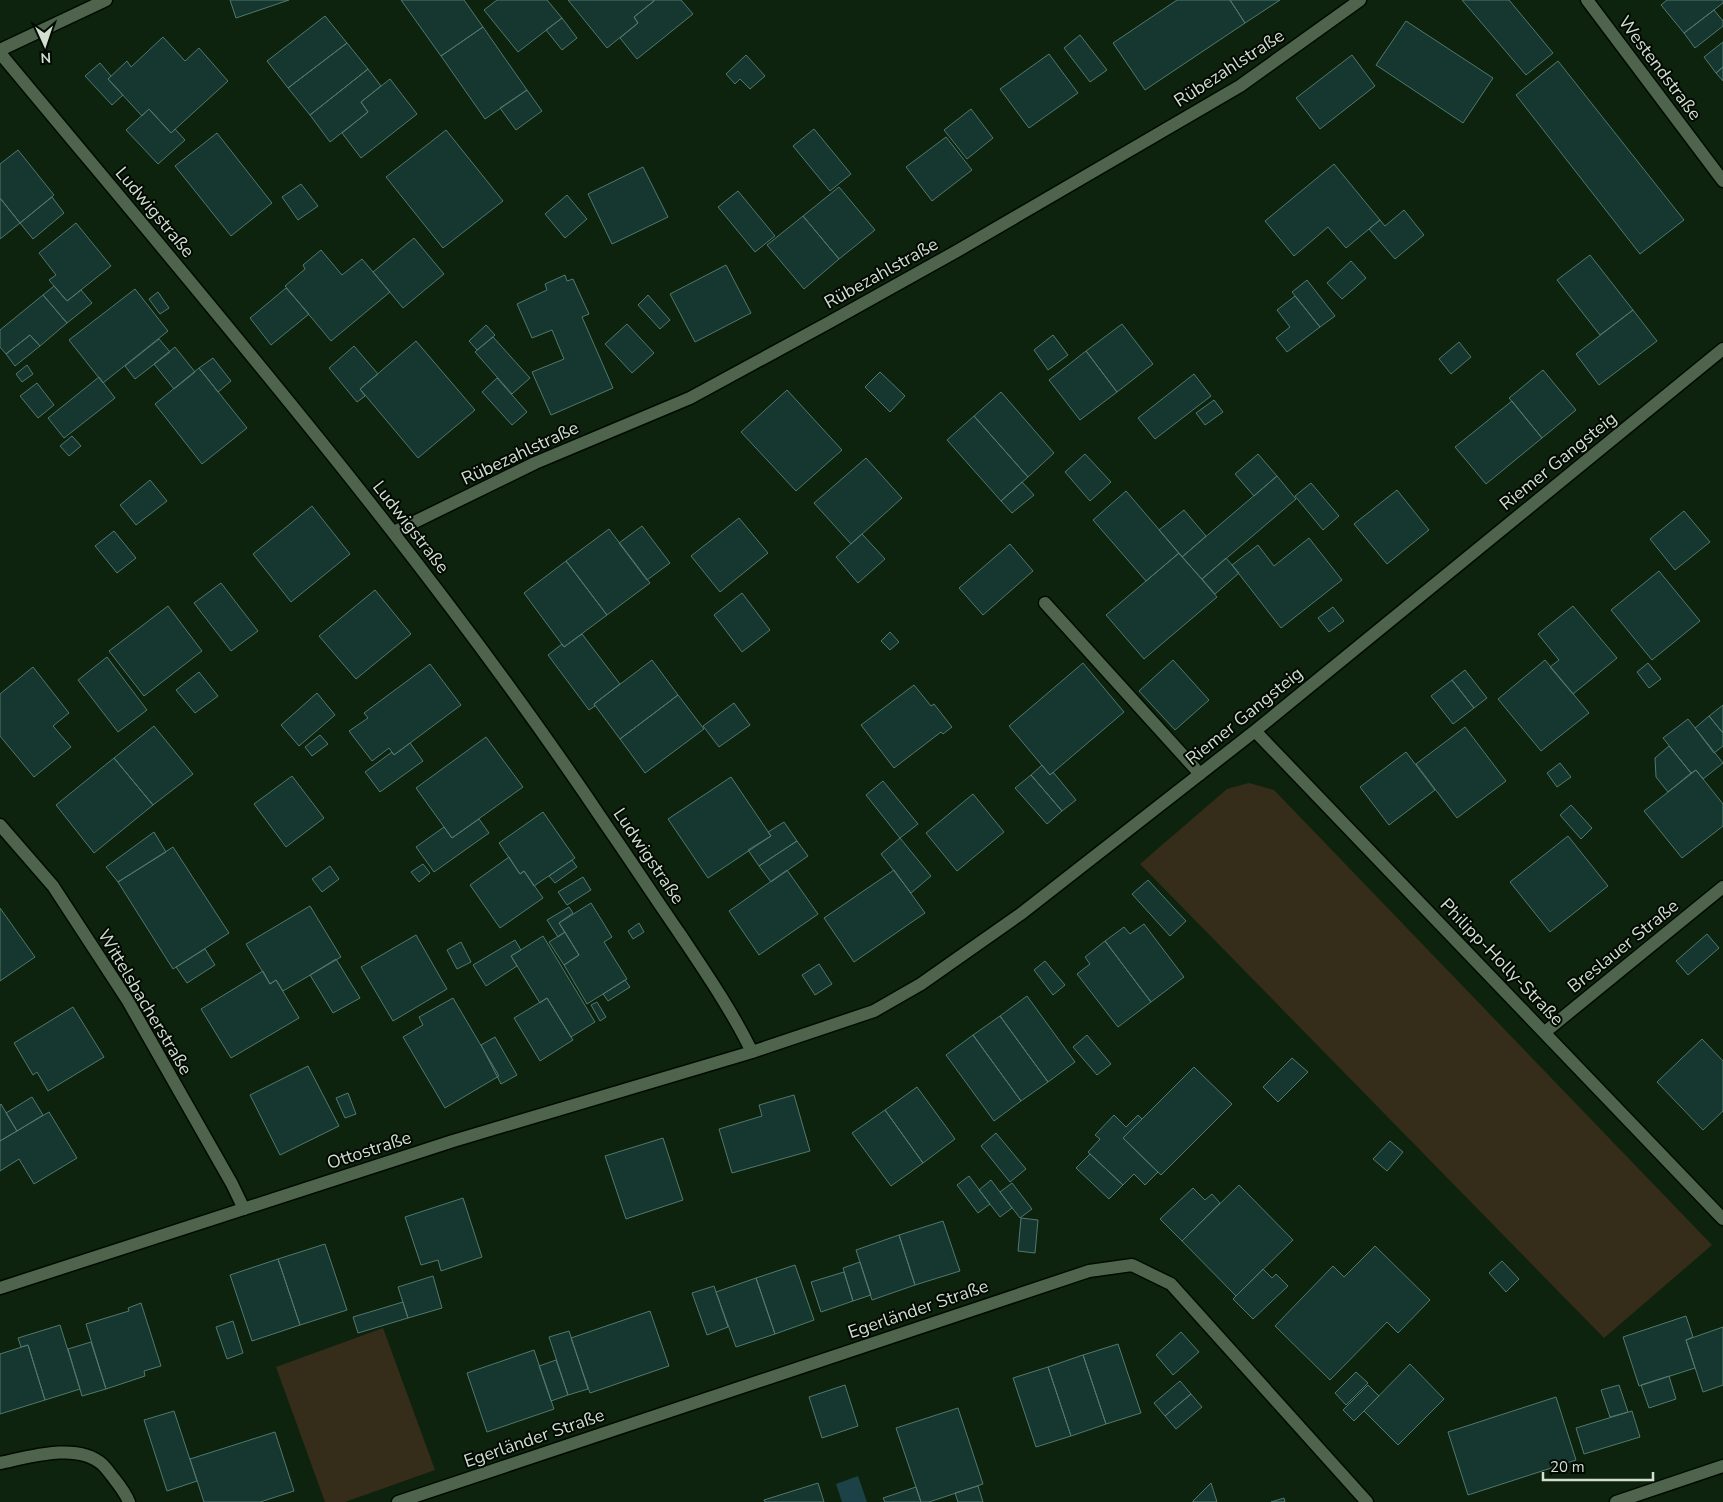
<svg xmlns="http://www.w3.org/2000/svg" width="1723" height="1502" font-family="'Nunito Sans',sans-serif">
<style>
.green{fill:#362c1a}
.water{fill:#1c4146}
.building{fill:#15372f;stroke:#51786d}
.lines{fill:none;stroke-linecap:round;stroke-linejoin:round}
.lane-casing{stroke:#000b00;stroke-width:15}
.street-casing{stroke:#000b00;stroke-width:15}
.lane{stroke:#4e644d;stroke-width:12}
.street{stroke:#4e644d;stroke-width:12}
.labels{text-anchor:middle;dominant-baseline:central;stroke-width:4;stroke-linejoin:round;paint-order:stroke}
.street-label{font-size:18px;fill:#d1ded0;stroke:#030a03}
</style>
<rect width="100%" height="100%" fill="#0e230e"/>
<path class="green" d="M1249 783 1274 790 1712 1245 1604 1338 1140 864 1227 789Z
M383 1328 435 1470 345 1502H325L276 1367Z"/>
<path class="water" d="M858 1476 867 1502H842L836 1484Z"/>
<path class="building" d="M230 0H289L236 18Z
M401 0H464L483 27 441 56Z
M497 0H547L562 18 518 52 484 10Z
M568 0H654V1L634 17 638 23 607 48Z
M655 0H681L693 14 637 59 620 38 638 23 634 17Z
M1177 0H1230L1245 23 1145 90 1113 43Z
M1230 0H1280L1245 23Z
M1462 0H1509L1553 53 1526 75Z
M1667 0H1723V3L1684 33 1661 5Z
M1714 10 1723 21V26L1695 48 1684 33Z
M325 16 347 43 288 88 267 61Z
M562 18 577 38 562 50 546 30Z
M1406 21 1493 78 1463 123 1376 65Z
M483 27 527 90 485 119 441 56Z
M1080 35 1107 70 1090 82 1064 48Z
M163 37 185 61 199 48 228 81 171 133 149 109 142 116 108 79 127 61 131 67Z
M1723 42V67L1716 73 1704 57Z
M347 43 368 69 310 115 288 88Z
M1049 54 1078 93 1029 128 1000 89Z
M746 55 765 76 750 89 740 79 735 84 726 74Z
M1352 55 1375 86 1320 129 1296 98Z
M1558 61 1684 220 1640 254 1516 95Z
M100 63 111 76 108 79 123 95 112 105 85 76Z
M1723 67V81L1716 73Z
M368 69 381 86 361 102 368 112 330 142 310 115Z
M390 79 417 114 361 158 342 133 368 112 361 102Z
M527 90 542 111 516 130 500 108Z
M149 109 171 133 175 129 185 140 158 164 126 130Z
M971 109 993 138 967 159 944 130Z
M814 129 851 174 830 191 793 146Z
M446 130 503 201 443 248 386 177Z
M217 133 272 203 231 236 175 166Z
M946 137 972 170 932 201 906 167Z
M18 150 54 195 20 223 0 198V164Z
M1334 164 1380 220 1346 248 1328 227 1294 256 1265 221Z
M643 167 668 217 612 244 588 194Z
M301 184 318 206 298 220 282 197Z
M839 187 875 230 839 259 803 216Z
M738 191 775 236 755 252 718 207Z
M567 195 587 219 565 238 545 214Z
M52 197 64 213 33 239 20 223Z
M0 198 20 223 0 239Z
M1404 210 1424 235 1395 259 1369 229 1380 220 1385 226Z
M803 216 839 259 804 289 767 245Z
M76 223 111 266 67 301 49 280 56 275 39 253Z
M414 238 444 274 403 308 373 272Z
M321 250 342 275 362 259 390 292 331 341 285 286 305 269 303 265Z
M1590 255 1633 310 1600 335 1557 280Z
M1351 261 1366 278 1342 299 1327 283Z
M726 265 751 313 695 342 670 294Z
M565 275 567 281 573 279 589 314 582 317 613 388 551 415 532 372 564 359 552 330 532 338 517 304 547 290 545 284Z
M1307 280 1335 316 1320 327 1292 292Z
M54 286 67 301 81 290 92 303 67 323 43 295Z
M286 288 309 314 271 345 250 318Z
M135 289 168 331 103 383 69 340Z
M158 292 169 308 160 314 149 299Z
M43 295 67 323 40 346 30 335 6 354 0 347V330Z
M648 295 670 320 660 329 638 305Z
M1295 296 1320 327 1287 352 1276 338 1290 327 1277 310Z
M1633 310 1657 341 1599 385 1576 354Z
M627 324 654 353 632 373 605 344Z
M1122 324 1153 364 1117 392 1086 351Z
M486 325 495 335 477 350 469 341Z
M30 335 40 346 15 366 6 354Z
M1053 335 1068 355 1048 370 1034 350Z
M493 337 530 378 512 394 475 352Z
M159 339 170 352 135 379 125 366Z
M416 341 475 410 418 458 360 389Z
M1459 342 1471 357 1451 374 1439 359Z
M354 346 378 374 360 389 365 396 357 402 329 368Z
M175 347 195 372 174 389 154 364Z
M1086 351 1117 392 1080 420 1049 380Z
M213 358 231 381 218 392 199 368Z
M27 365 33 374 22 382 16 374Z
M199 368 247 428 202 464 155 404Z
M1543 370 1576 410 1542 438 1509 398Z
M880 372 905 396 890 412 865 387Z
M1194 374 1211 396 1155 439 1138 418Z
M99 377 115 398 64 438 48 418Z
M497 378 527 412 512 425 482 392Z
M37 383 54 405 38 418 20 396Z
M787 390 842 450 796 491 741 432Z
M1001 392 1054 453 1028 477 974 416Z
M1214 400 1223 412 1205 425 1196 413Z
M1512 401 1542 438 1486 484 1455 447Z
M974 416 1028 477 1001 501 947 440Z
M72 436 81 446 69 456 60 446Z
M1085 454 1111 482 1090 501 1065 472Z
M1258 454 1277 476 1254 496 1235 474Z
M866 458 902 498 851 544 814 503Z
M1277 476 1296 499 1202 579 1182 557Z
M150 480 167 501 136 525 120 505Z
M1022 482 1034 495 1012 513 1001 501Z
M1311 483 1339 516 1323 530 1295 496Z
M1397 490 1429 530 1387 564 1354 524Z
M1126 491 1179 553 1146 581 1093 520Z
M312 506 350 554 291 602 253 554Z
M1184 510 1206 536 1182 557 1159 530Z
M1684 511 1710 542 1675 570 1650 539Z
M739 518 768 553 720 592 691 556Z
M642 526 670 563 647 580 619 543Z
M609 529 650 583 607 615 566 561Z
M114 531 136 558 117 573 95 546Z
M862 534 885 559 858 583 836 557Z
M1309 538 1342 580 1281 628 1232 565 1258 545 1274 566Z
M1010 544 1033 571 983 615 959 588Z
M1179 553 1217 597 1144 659 1106 615Z
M1226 558 1239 573 1215 594 1202 579Z
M566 561 607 615 564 647 524 593Z
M1659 571 1700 621 1652 660 1611 610Z
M221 583 258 631 231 651 194 603Z
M375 590 411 634 356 679 319 636Z
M742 593 770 630 742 652 714 615Z
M168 606 202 651 144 696 109 651Z
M1573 606 1617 658 1573 694 1550 667 1559 660 1538 634Z
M1333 607 1344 621 1329 632 1318 618Z
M890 632 899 642 890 650 881 641Z
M582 634 620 684 594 704 595 706 589 710 548 655 562 644 564 647Z
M107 657 147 710 118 732 78 680Z
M652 660 678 695 620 739 594 704Z
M1173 660 1209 700 1175 730 1139 691Z
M1545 660 1589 713 1541 751 1498 699Z
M1083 663 1124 712 1050 775 1009 726Z
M1648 663 1661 679 1649 688 1637 672Z
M430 664 461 705 394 755 389 748 372 761 349 731 368 718 364 713Z
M33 667 69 713 53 726 71 747 34 777 0 736V694Z
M1465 670 1487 698 1474 708 1452 680Z
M199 672 218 696 195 713 176 690Z
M1452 680 1474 708 1453 724 1431 696Z
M914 685 931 706 934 704 952 727 943 734 941 732 894 768 861 725Z
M317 693 335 715 299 746 281 725Z
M678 695 704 729 645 773 620 739Z
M734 703 750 725 719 747 703 726Z
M1723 705V733L1709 716Z
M1709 716 1723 733V746L1714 753 1695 728Z
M1688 719 1723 763 1703 779 1696 770 1691 773 1663 738Z
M154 726 193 774 153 805 114 758Z
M1465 727 1506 781 1457 818 1416 764Z
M320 735 328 744 312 756 305 747Z
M486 737 523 787 452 838 416 788Z
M410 743 423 761 380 792 365 772 392 752 394 755Z
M1669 746 1691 773 1668 792 1656 777 1655 758Z
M1406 752 1435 790 1389 825 1360 787Z
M114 758 153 805 94 853 56 805Z
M1560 763 1571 777 1557 787 1547 773Z
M1042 765 1050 775 1053 772 1076 800 1062 811 1031 775Z
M1696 770 1723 804V826L1682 858 1644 811Z
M1031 775 1062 811 1047 824 1015 788Z
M292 776 324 818 286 847 254 804Z
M731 777 771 836 708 878 668 819Z
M883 781 918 824 900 838 866 795Z
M973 794 1004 832 957 871 926 833Z
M1571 805 1592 828 1581 839 1560 815Z
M543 812 575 858 534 886 524 871 520 874 499 843Z
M479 819 489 833 434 872 416 847 444 827 452 838Z
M784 822 797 841 759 866 748 850 771 836 768 832Z
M154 832 166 852 118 882 106 867Z
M1568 836 1608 886 1550 932 1510 882Z
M900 838 931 876 911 893 881 854Z
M797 841 808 856 771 882 759 866Z
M173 847 229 933 173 969 118 882Z
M509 857 520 874 524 871 543 898 500 928 470 885Z
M572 860 577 867 555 883 549 876Z
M423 864 430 873 419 882 411 872Z
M330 866 339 879 322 892 312 879Z
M787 870 818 914 759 955 729 911Z
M894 870 925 913 854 962 824 918Z
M583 877 591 890 567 905 558 892Z
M1148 880 1186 921 1170 936 1132 894Z
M591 903 612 937 604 942 627 979 587 1004 564 965 579 955 559 923Z
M310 906 341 957 283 991 276 980 270 984 246 944Z
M569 907 573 913 559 923 565 932 558 937 547 920Z
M0 908 35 957 0 981Z
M639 923 644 932 633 939 628 931Z
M1144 924 1184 977 1151 1002 1105 941 1124 927 1130 934Z
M565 932 579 955 564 965 549 942Z
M1707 934 1719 948 1688 975 1676 961Z
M416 935 447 989 393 1021 361 967Z
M543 936 595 1022 571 1037 547 998 540 1003 511 956Z
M515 940 521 950 511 956 517 966 486 986 473 965Z
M1105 941 1151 1002 1118 1027 1077 974 1090 964 1085 957Z
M461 942 471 962 457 969 447 950Z
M205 949 215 965 187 983 176 967Z
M336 959 360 998 333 1013 310 975Z
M1045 961 1065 985 1053 995 1034 970Z
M819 964 832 984 815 995 802 975Z
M263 971 270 984 276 980 299 1018 231 1058 201 1009Z
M625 980 630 987 608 1001 603 994Z
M1027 996 1075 1062 1048 1082 1000 1016Z
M453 998 499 1076 445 1108 403 1037 423 1025 419 1017Z
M547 998 573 1040 540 1061 514 1018Z
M597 1002 606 1017 600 1021 591 1005Z
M73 1007 104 1057 48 1091 37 1072 33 1075 14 1043Z
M1000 1016 1048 1082 1021 1101 973 1035Z
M973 1035 1021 1101 994 1121 946 1055Z
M1087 1035 1111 1064 1097 1075 1073 1047Z
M495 1037 517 1075 501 1084 481 1045Z
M1702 1039 1723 1061V1111L1703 1130 1657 1082Z
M1292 1058 1308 1072 1278 1102 1263 1087Z
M308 1066 339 1126 280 1155 250 1095Z
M1194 1067 1232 1104 1161 1175 1123 1138Z
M917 1087 955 1139 923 1163 885 1110Z
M348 1093 356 1114 345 1118 336 1098Z
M794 1095 810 1151 732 1173 719 1129 762 1116 759 1105Z
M32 1097 43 1115 17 1131 6 1113Z
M1 1104 17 1131 0 1141V1105Z
M885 1110 923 1163 891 1186 852 1133Z
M49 1112 77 1158 34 1184 19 1159 0 1171V1141Z
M1114 1115 1126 1127 1138 1115 1142 1119 1123 1138 1158 1172 1145 1185 1134 1174 1123 1185 1088 1152 1100 1139 1095 1135Z
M996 1133 1026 1169 1010 1182 981 1146Z
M663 1138 683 1200 626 1219 605 1156Z
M1390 1141 1403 1152 1387 1171 1373 1159Z
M1090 1154 1123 1185 1109 1199 1076 1168Z
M969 1176 990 1204 978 1213 957 1185Z
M991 1180 1012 1208 1000 1217 979 1190Z
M1012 1183 1032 1209 1020 1218 1000 1192Z
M1239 1185 1293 1240 1236 1296 1182 1241Z
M1193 1188 1205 1200 1212 1194 1220 1203 1182 1241 1160 1219Z
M463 1198 482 1257 441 1271 438 1260 421 1265 405 1217Z
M1021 1218 1038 1220 1035 1253 1018 1251Z
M943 1221 960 1271 915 1285 899 1235Z
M899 1235 915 1285 872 1300 856 1250Z
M325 1244 347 1310 300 1325 278 1259Z
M1375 1246 1430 1300 1398 1333 1387 1322 1330 1380 1275 1326 1333 1266 1344 1277Z
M278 1259 300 1325 252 1341 230 1275Z
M1502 1261 1519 1279 1506 1292 1489 1273Z
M860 1262 871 1295 853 1301 843 1268Z
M795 1265 814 1320 775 1334 756 1278Z
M1263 1269 1272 1278 1276 1274 1288 1286 1253 1319 1233 1299Z
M844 1272 853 1301 821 1312 811 1282Z
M433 1276 442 1308 408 1318 398 1287Z
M756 1278 775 1334 736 1347 716 1292Z
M714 1286 728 1327 707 1335 692 1293Z
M403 1302 408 1318 358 1333 353 1317Z
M141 1303 161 1366 144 1371 145 1376 106 1389 86 1324 129 1311 128 1308Z
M650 1311 669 1366 590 1393 571 1338Z
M1686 1316 1693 1337 1686 1340 1695 1368 1639 1386 1623 1337Z
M233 1321 243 1353 227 1359 216 1327Z
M60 1325 80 1389 45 1400 28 1345 21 1347 18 1338Z
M1723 1327V1385L1703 1392 1686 1340Z
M569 1331 588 1389 568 1395 549 1337Z
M1181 1332 1199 1352 1173 1375 1156 1355Z
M91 1342 106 1389 82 1396 68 1349Z
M1118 1344 1141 1413 1106 1424 1083 1355Z
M28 1345 45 1400 0 1414V1354Z
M534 1350 554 1409 487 1432 467 1373Z
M1083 1355 1106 1424 1071 1436 1048 1367Z
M556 1360 568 1395 551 1401 539 1366Z
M1410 1364 1444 1399 1398 1445 1364 1411Z
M1048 1367 1071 1436 1036 1447 1013 1378Z
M1356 1372 1368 1383 1346 1405 1335 1393Z
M1669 1376 1676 1399 1649 1408 1641 1385Z
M1180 1381 1191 1394 1165 1416 1154 1403Z
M845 1385 858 1426 822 1438 809 1397Z
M1368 1385 1379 1396 1354 1421 1343 1410Z
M1619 1385 1628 1412 1610 1417 1601 1390Z
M1191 1394 1202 1407 1176 1429 1165 1416Z
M1556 1397 1576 1460 1468 1495 1448 1432Z
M958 1408 983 1484 929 1502H921L896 1428Z
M174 1411 197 1481 167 1491 144 1420Z
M1632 1411 1640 1437 1584 1454 1576 1428Z
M275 1432 294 1491 260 1502H204L190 1459Z
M818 1483 824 1502H765L764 1500Z
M1211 1483 1217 1502H1193V1501Z
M978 1486 983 1502H958L955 1493Z
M916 1487 921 1502H885L883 1498Z
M1284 1498 1285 1502H1271Z"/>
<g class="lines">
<g class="lane-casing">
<path id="lane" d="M1045 603 1200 774"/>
</g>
<g class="street-casing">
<path id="street" d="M1587 0 1723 181
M0 50 106 0
M0 53C209 305 424 553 606 825 631 861 655 898 680 934 706 973 732 1011 752 1052
M394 532 535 463 690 398 828 323 957 251 1240 86 1360 0
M1255 731 1723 1219
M0 825 53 886 128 1001 232 1184 244 1209
M1545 1032 1723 887
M0 1288 453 1141 752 1052 874 1011 921 984 1022 913 1255 731 1723 349
M0 1463C29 1457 77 1442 102 1464 106 1468 109 1472 112 1476 119 1485 125 1492 129 1502
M398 1502 1089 1271 1132 1265 1171 1284 1367 1502
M1616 1502 1723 1466"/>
</g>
<use href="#lane" class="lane"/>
<use href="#street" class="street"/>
</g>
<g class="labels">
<g class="street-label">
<text transform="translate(1229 68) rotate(-33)">Rübezahlstraße</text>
<text transform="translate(1660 68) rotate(53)">Westendstraße</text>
<text transform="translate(155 212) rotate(50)">Ludwigstraße</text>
<text transform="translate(881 273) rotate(-29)">Rübezahlstraße</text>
<text transform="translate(520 453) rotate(-25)">Rübezahlstraße</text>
<text transform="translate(1558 461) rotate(-39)">Riemer Gangsteig</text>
<text transform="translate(411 527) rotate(52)">Ludwigstraße</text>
<text transform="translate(1244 716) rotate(-39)">Riemer Gangsteig</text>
<text transform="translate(649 856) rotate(56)">Ludwigstraße</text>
<text transform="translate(1623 946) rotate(-39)">Breslauer Straße</text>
<text transform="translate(1502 962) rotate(46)">Philipp-Holly-Straße</text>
<text transform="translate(145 1002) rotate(59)">Wittelsbacherstraße</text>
<text transform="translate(369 1150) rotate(-18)">Ottostraße</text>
<text transform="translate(918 1309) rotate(-19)">Egerländer Straße</text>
<text transform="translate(534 1438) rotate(-19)">Egerländer Straße</text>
</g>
</g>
<g transform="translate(45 45) rotate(177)" stroke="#030a03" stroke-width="4" paint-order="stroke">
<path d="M0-4L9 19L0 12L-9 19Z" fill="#d1ded0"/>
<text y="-8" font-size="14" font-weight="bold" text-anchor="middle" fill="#d1ded0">N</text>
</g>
<path d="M1543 1472v8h110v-8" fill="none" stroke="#d1ded0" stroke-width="2.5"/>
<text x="1550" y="1472" font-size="15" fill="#d1ded0" stroke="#030a03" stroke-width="4" paint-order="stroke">20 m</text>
</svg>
